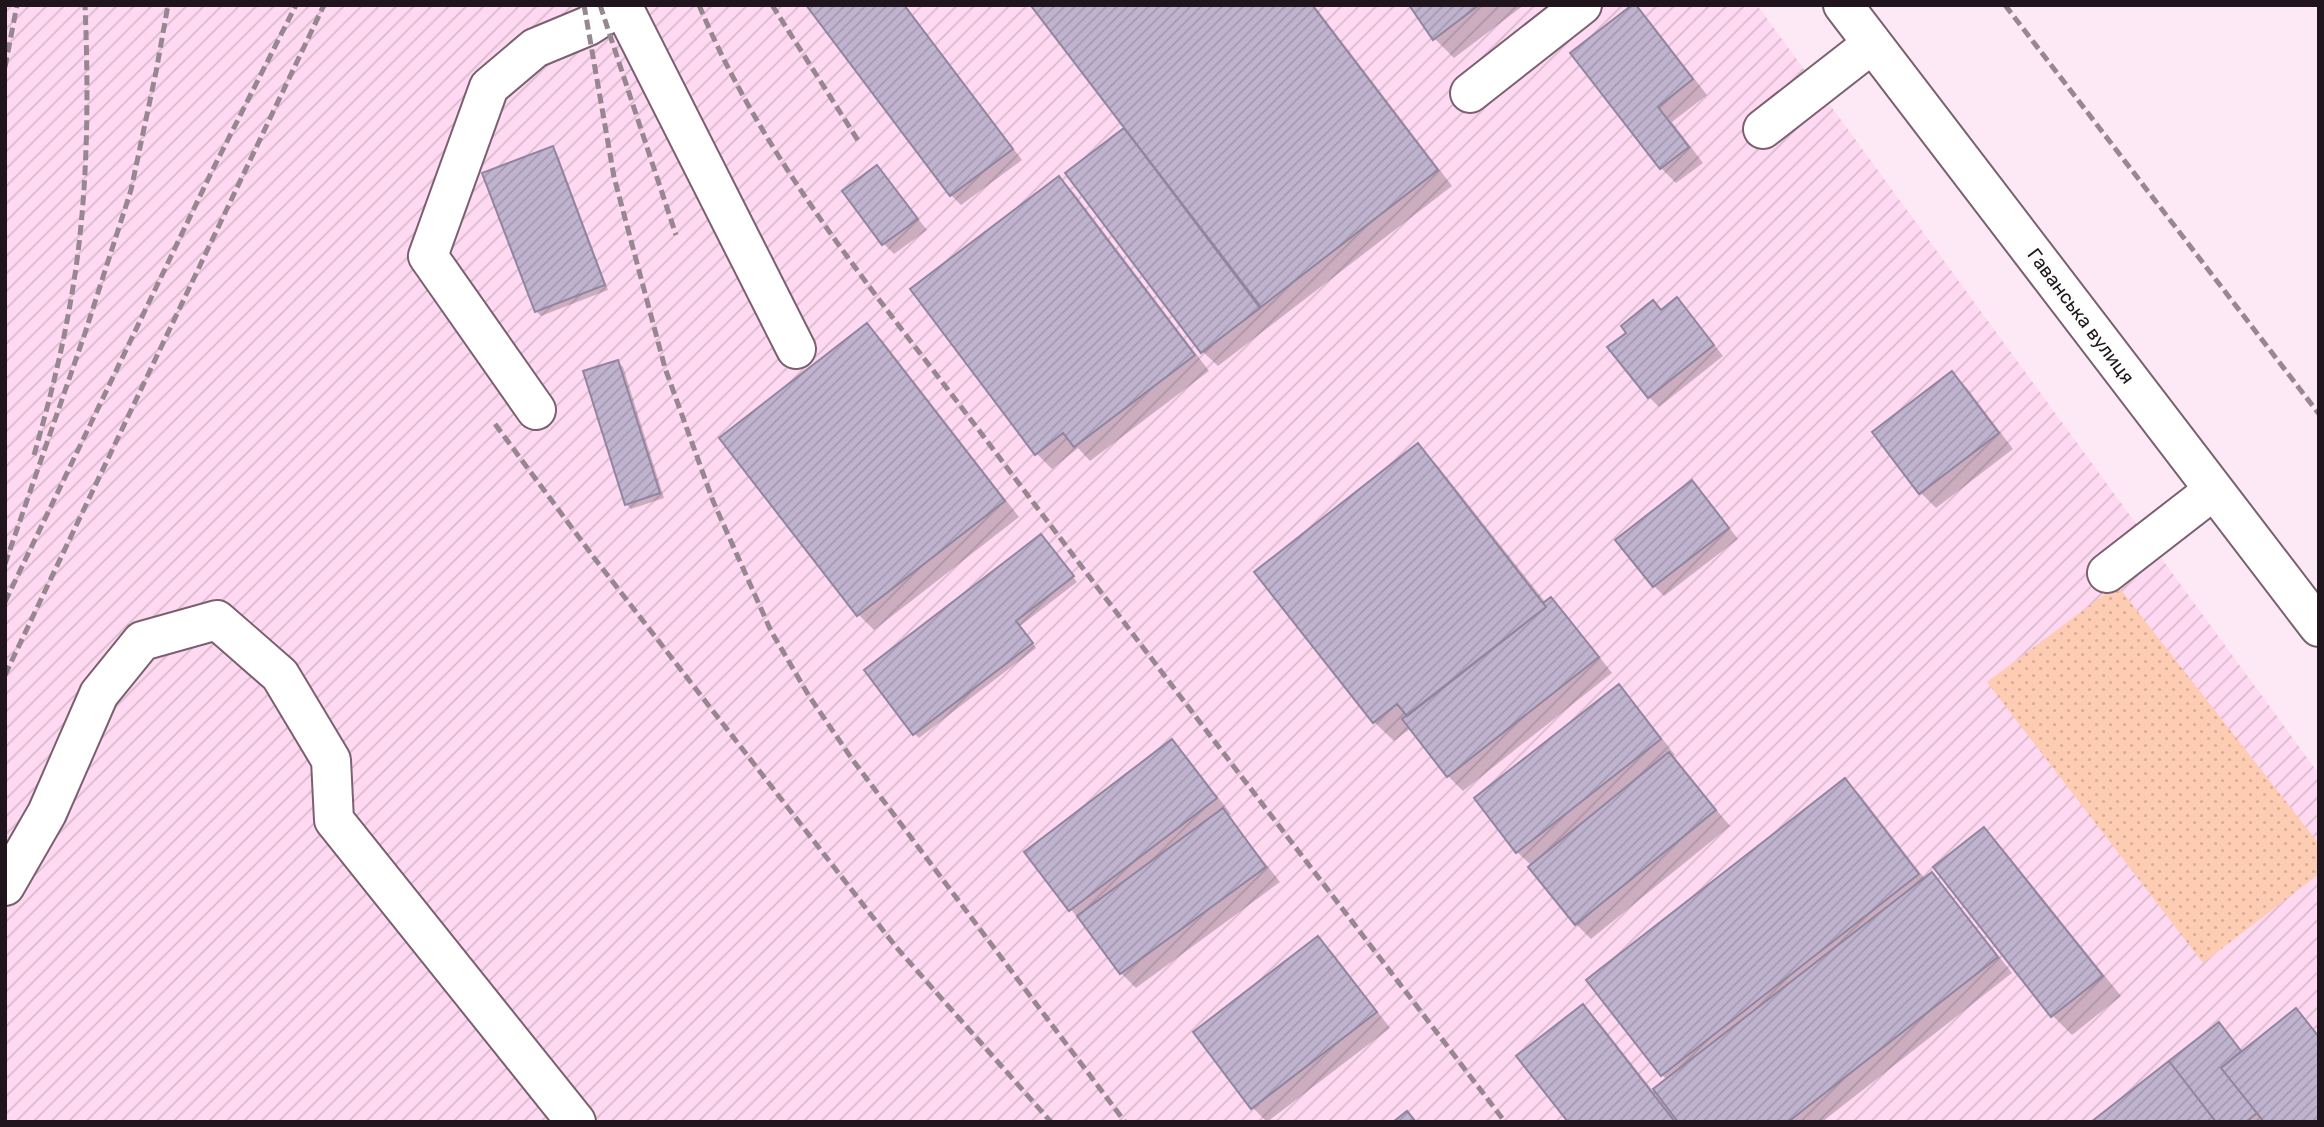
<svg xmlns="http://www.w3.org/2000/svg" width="2324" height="1127" font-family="Rubik,sans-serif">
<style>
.industrial{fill:url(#industrial-furrows)}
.grass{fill:url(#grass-dots)}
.shadow{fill:#0003}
.building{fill:url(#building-hatch);stroke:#91859f;stroke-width:2}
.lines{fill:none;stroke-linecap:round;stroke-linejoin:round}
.minor-casing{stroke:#7a6070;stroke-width:42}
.minor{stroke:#fff;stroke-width:38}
.rail{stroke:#968790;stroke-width:5;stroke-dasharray:10 5;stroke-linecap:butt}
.labels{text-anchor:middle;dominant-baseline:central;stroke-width:5;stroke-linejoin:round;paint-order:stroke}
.street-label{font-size:19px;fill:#20151c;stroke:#fdfdfd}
</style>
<defs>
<pattern id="industrial-furrows" width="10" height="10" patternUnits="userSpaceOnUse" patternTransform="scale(1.75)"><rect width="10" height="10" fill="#ffd9f1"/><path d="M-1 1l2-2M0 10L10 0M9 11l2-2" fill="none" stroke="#dab9ce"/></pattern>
<pattern id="grass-dots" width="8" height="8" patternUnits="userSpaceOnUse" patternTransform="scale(1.75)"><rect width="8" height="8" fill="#feccb3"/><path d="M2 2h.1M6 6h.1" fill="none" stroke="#d9ae99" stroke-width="1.8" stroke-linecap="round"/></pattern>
<pattern id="building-hatch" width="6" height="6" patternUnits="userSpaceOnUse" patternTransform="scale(1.75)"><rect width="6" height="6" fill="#c0b3cf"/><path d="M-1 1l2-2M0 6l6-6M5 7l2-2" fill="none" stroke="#a599b1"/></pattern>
</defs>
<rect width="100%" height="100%" fill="#fce9f5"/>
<path class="industrial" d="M5 5H1757L2319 774V1122H5Z"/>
<path class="grass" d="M2117 585 2319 844V874L2203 963 1987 682Z"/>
<path class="shadow" d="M808 5H905L1022 160 961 205 951 195Z
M1037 5H1314L1452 186 1218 366 1202 351 1068 173 1126 128Z
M1411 5H1524L1454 58 1435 39Z
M1634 5 1649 20 1707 95 1672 122 1703 163 1676 183 1661 168Z
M552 148 557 153 608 290 541 316 536 311Z
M877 167 927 230 894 254 884 244Z
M1059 178 1074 193 1209 371 1090 461 1078 448 1052 469 1037 454Z
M1687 310 1723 356 1659 407 1649 397 1662 311Z
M867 325 882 340 1019 517 874 630 859 615 721 438Z
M618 362 623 367 664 498 631 509 626 504Z
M1952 373 1967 388 2013 449 1936 508 1921 493 1874 432Z
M1418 446 1437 465 1546 603 1551 599 1566 614 1612 673 1463 791 1448 776 1411 728 1394 741 1374 722Z
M1702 493 1738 539 1664 596 1654 586Z
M1046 541 1077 582 1020 626 1036 648 919 738 914 733Z
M1619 687 1634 702 1675 755 1672 757 1730 826 1591 939 1576 924 1532 866 1517 852Z
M1171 741 1187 757 1231 814 1228 816 1280 882 1136 988 1121 973 1026 852Z
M1845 780 1860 795 1925 879 1931 874 1946 889 2012 973 1822 1122H1570L1583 1006 1602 1026 1653 1091 1667 1080 1662 1075Z
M1984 829 2003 849 2121 996 2072 1035 2053 1016Z
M1318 938 1333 953 1390 1028 1267 1122 1253 1108Z
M2296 1010 2319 1035V1122H2094L2219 1024 2243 1052Z"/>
<path class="building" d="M806 5H904L1013 149 950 196Z
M1034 5H1312L1438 170 1261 307 1032 7Z
M1409 5H1479L1433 40Z
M1632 5H1636L1693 79 1658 107 1689 147 1660 169 1570 53Z
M1124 128 1260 308 1201 353 1065 173Z
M553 146 605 285 535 312 482 173Z
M877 165 918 219 882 245 842 191Z
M1059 176 1195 355 1074 447 1063 433 1035 455 910 289Z
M1677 297 1714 345 1648 398 1607 347 1626 333 1621 326 1653 300 1661 310Z
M867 323 1005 501 857 616 719 438Z
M618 360 660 493 625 505 583 371Z
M1952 371 1999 433 1919 494 1872 432Z
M1418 443 1546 607 1407 716 1397 704 1373 723 1254 572Z
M1692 480 1729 528 1653 587 1615 540Z
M1041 534 1074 576 1016 621 1033 643 913 735 864 670Z
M1551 597 1599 657 1447 777 1402 719 1546 607 1543 603Z
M1619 684 1661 739 1516 853 1474 798Z
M1172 739 1217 798 1069 911 1024 852Z
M1669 752 1716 810 1575 925 1528 867Z
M1845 778 1919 874 1661 1076 1586 980Z
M1223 808 1266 867 1120 974 1077 916Z
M1984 827 2103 976 2051 1017 1933 867Z
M1932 872 1998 957 1788 1122H1678L1653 1089Z
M1318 936 1377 1012 1251 1109 1193 1032Z
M1583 1004 1675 1122H1568L1516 1056Z
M2296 1008 2319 1037V1122H2264L2221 1068Z
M2219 1022 2241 1051 2221 1068 2257 1113 2246 1122H2216L2169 1061Z
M2169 1061 2216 1122H2091Z
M1407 1111 1416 1122H1393Z"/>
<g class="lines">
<g class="minor-casing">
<path id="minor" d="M622 5 796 349
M1843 5 2319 627
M1470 93 1582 5
M1763 129 1872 44
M536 410 428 256 489 87 535 48 588 26 621 5
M2107 573 2214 490
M5 886 47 813 99 694 142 641 217 620 280 675 331 760 334 820 576 1122"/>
</g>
<use href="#minor" class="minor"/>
<path class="rail" d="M584 5 614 177 665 368 713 501 771 631 809 696 852 759 1125 1122
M600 5 676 235
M699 5C768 170 887 307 993 449 1162 674 1334 897 1505 1122
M772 5 859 142
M2005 5 2319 414
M5 67 17 5
M495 424 595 559 896 947 1051 1122
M34 455C49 403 62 352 71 299 88 203 89 102 85 5
M5 564 85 333 131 190 156 72 168 5
M5 602 212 171 296 5
M5 675 324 5"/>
</g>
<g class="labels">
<g class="street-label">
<text transform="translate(2081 316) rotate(53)">Гаванська вулиця</text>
</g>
</g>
<rect width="2324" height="1127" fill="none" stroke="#20151c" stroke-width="14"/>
</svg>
